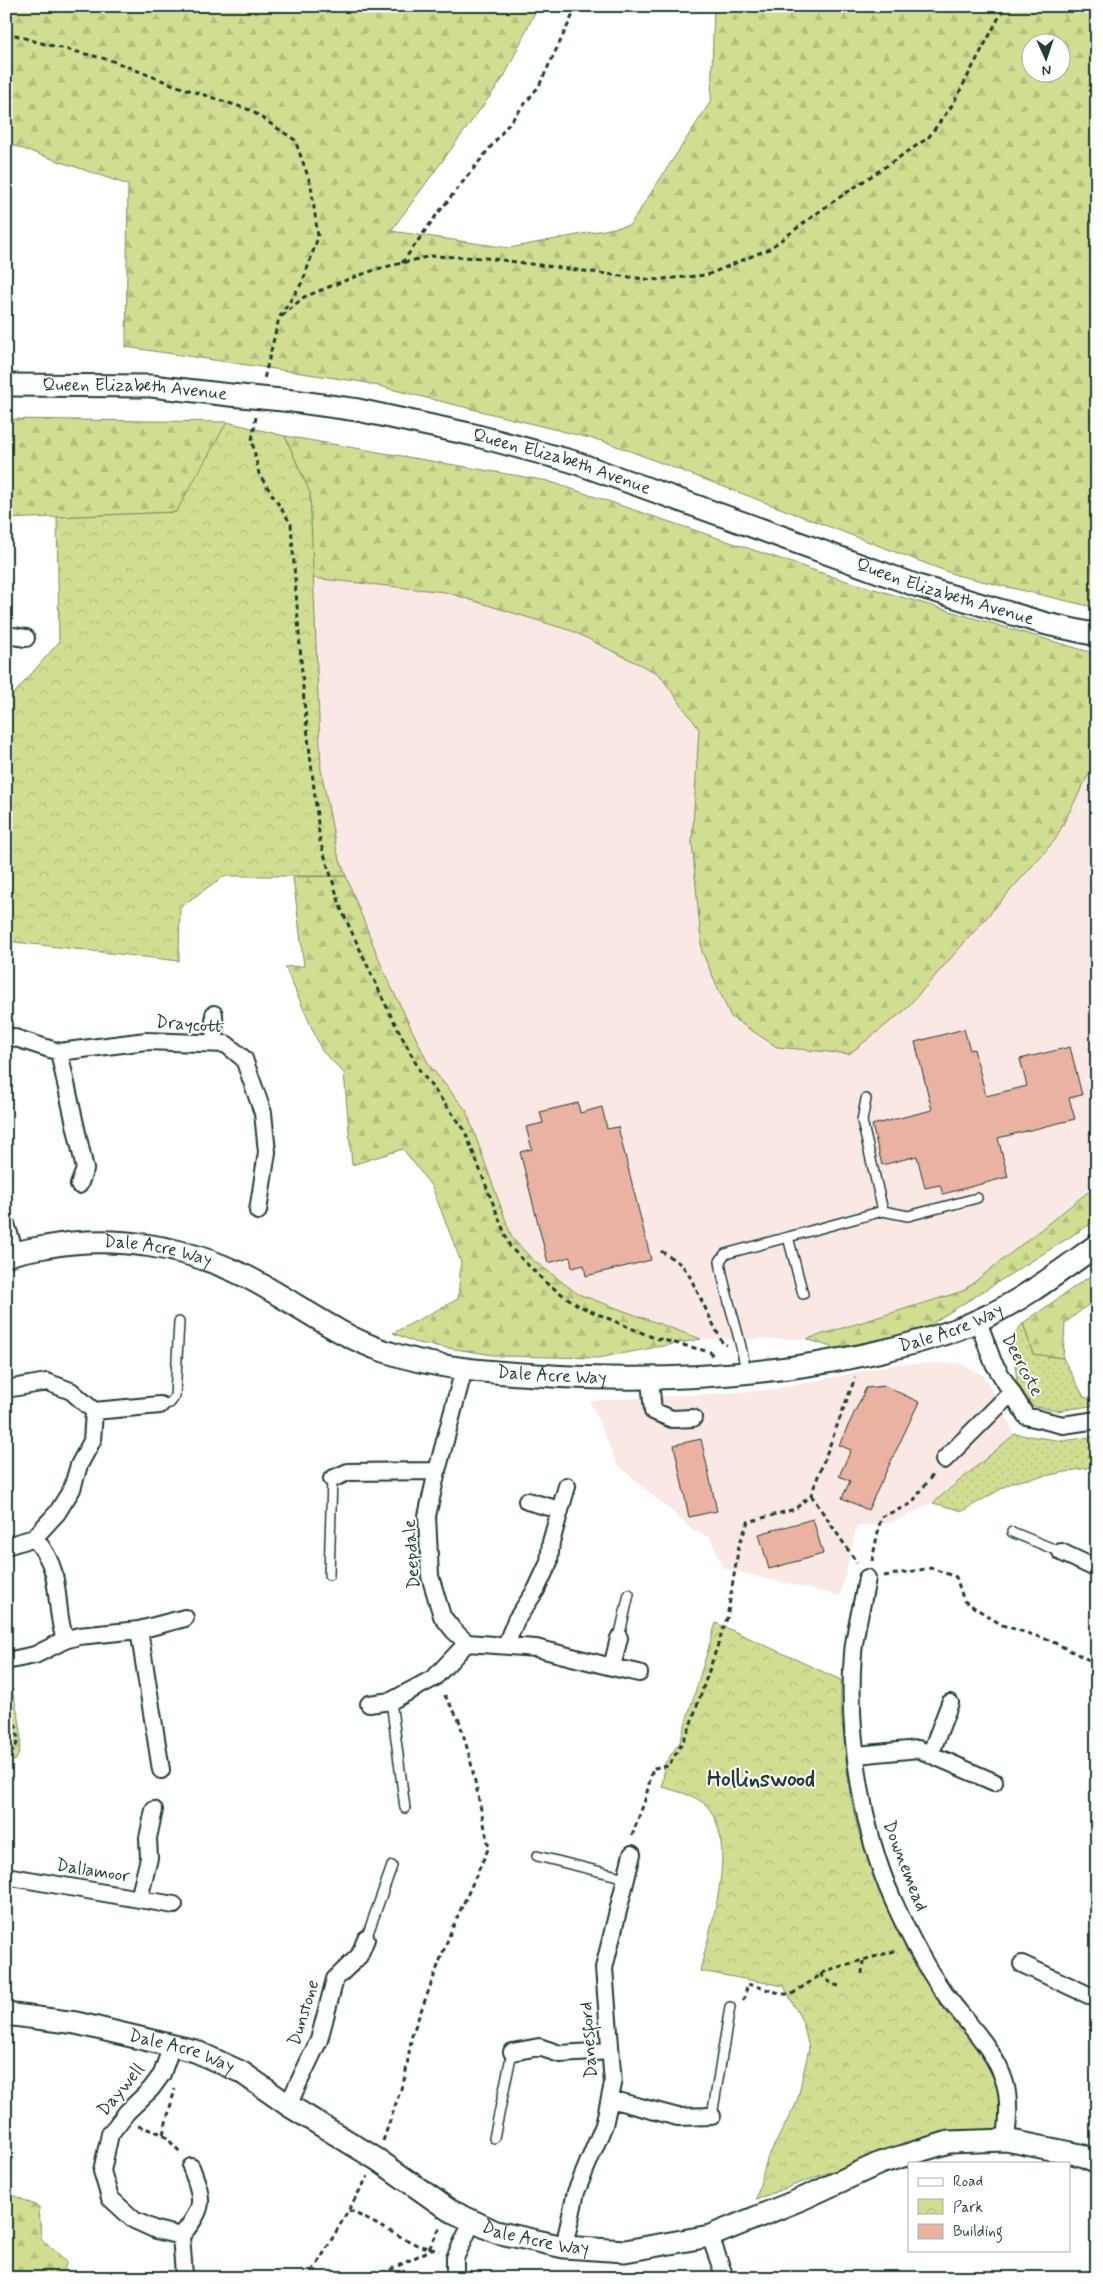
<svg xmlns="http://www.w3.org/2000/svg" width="1103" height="2284" font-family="Mynerve,sans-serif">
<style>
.built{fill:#f9e8e3}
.grass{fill:url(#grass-dots);stroke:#788e63}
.forest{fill:url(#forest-firs);stroke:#788e63;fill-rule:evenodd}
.park{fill:url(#park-crowns);stroke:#788e63}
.building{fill:#eab2a1;stroke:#1f3d34}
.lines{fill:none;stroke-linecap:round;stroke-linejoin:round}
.service-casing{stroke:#1f3d34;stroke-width:12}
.minor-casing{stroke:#1f3d34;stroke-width:20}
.tertiary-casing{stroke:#1f3d34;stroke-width:25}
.path{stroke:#1f3d34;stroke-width:3;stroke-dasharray:5 4;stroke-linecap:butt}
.service{stroke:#fff;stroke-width:9}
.minor{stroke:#fff;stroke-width:16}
.tertiary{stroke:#fff;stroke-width:21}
.tertiary-bridge-casing{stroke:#1f3d34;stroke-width:25;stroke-linecap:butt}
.tertiary-bridge{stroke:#fff;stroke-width:21}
.labels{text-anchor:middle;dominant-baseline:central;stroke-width:4;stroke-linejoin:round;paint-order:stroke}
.street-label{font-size:18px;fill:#1f3d34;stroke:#fff}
.district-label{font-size:22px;font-weight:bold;fill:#1f3d34;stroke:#fff}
</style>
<defs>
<pattern id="grass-dots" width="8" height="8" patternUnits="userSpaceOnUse" patternTransform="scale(1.25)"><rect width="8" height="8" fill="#d1de92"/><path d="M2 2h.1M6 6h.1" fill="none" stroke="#b3bf7e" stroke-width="1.8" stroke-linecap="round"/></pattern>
<pattern id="forest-firs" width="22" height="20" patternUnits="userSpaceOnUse" patternTransform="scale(1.25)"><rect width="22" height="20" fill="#d1de92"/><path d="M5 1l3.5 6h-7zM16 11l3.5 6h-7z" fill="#b3bf7e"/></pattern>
<pattern id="park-crowns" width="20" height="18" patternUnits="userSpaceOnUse" patternTransform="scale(1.25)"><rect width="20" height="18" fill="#d1de92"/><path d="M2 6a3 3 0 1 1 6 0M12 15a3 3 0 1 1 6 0" fill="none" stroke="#b3bf7e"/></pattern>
</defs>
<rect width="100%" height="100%" fill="#fff"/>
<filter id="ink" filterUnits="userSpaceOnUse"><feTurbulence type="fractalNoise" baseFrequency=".02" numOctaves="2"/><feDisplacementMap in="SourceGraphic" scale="10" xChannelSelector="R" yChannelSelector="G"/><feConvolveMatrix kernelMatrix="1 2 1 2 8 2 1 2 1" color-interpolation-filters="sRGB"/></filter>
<g filter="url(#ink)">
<path class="built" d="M302 475 1055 840 1097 758V1185L963 1291 807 1339H701L578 1294 527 1256 512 1238 466 1110 429 1065 384 972 337 852 321 770 310 493Z
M959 1363 984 1376 1015 1434 933 1503 890 1523 857 1526 840 1596 723 1568 710 1537 694 1531 617 1464 590 1401 771 1390 897 1364Z"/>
<path class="grass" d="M1023 1323 1033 1354 1063 1358 1084 1397 1097 1401V1405L1057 1411 1032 1406 1017 1382 1012 1337Z
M1015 1434 1063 1441 1097 1436V1466L1013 1482 963 1511 933 1503Z"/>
<path class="forest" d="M6 6H538L504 77 391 231 509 248 630 225 711 101 714 6H1097V608L956 575 606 442 362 382 126 347 128 185 6 143ZM1030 42H1060V72H1030Z
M6 419 227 422 284 536 203 511 6 519Z
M285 436 548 481 840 579 1097 654V758L1055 840 904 1011 849 1054 777 1047 731 1017 702 952 692 842 699 729 659 674 572 631 445 592 312 578 310 493Z
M346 876 384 972 429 1065 466 1110 512 1238 533 1260 578 1294 701 1339 598 1358 499 1356 417 1343 393 1333 458 1299 461 1262 432 1187 403 1149 352 1165 344 1073 322 1051 285 967 304 966 293 877Z
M1097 1185V1220L923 1329 839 1350 807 1339 963 1291Z
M1097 1271V1298L1065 1323 1063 1358 1033 1354 1023 1323Z
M6 2192 39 2207 41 2238 67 2262 64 2270 73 2278H6Z"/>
<path class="park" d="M227 422 285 436 310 493 321 770 337 852 346 876H224L180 907 179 961 6 941V703L59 642 57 517 176 512Z
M716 1623 841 1680V1713L850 1795 859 1834 887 1899 993 2070 1001 2088 999 2135 885 2152 756 2199 767 2159 797 2102 809 2048 803 2023 784 1986 700 1971C710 1927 736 1854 712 1813 703 1796 678 1792 662 1787L665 1763 680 1742Z
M12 1689C17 1713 27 1736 16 1760L6 1762V1690Z"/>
<path class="building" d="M964 1029 970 1050 974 1049 986 1096 1027 1086 1020 1059 1070 1047 1082 1095 1069 1098 1075 1119 998 1138 1008 1177 943 1194 940 1185 925 1188 917 1156 882 1165 872 1125 932 1110 915 1042Z
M578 1103 580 1113 602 1107 607 1129 618 1127 651 1260 586 1276 584 1265 572 1268 570 1257 548 1263 520 1152 532 1149 526 1127 543 1123 540 1112Z
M885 1386 919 1402 868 1510 842 1498 850 1481 839 1476 851 1450 839 1445 866 1388Z
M701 1439 717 1511 689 1517 674 1445Z
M813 1519 823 1554 769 1569 759 1534Z"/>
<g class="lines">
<g class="service-casing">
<path id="service" d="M866 1099 862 1121 883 1211
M788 1237 883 1211 908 1216 977 1198
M746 1373C741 1334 725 1299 720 1261L725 1254 788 1237 803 1294
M160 1405 170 1403 175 1396 179 1322
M1012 1532 1061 1552
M329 1575 332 1479
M619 1638 629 1594
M391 1701 405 1808
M537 1856 626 1878
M366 1939 392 1866
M712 2116 730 2007
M494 2138 512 2052"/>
</g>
<g class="minor-casing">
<path id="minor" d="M6 635 26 638
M214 1014 215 1044
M6 1035 59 1052 146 1041 226 1044 244 1059 263 1113 267 1152 258 1211
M59 1052 85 1169 79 1185
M6 1224 15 1253
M978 1321 993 1362 1026 1416 1063 1425 1097 1420
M464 1369 437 1471 427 1516 430 1576 442 1616 454 1631 467 1643 536 1648 612 1667
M650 1380 653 1411 672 1419 693 1418
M6 1389 47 1382 71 1391 94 1411 92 1441 79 1465 72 1489 57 1513 34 1538 6 1546
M94 1411 160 1405
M944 1460 1011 1393
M332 1479 348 1472 437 1471
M527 1501 560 1510
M1061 1552 1097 1569
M867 1578C863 1603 855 1628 853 1653 847 1731 861 1829 893 1900 906 1929 922 1961 940 1987 961 2018 994 2046 1005 2083 1010 2101 1008 2122 1006 2140
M139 1630 161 1770
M619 1638 612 1667 639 1673
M65 1640 79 1636 139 1630 185 1618
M506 1645 516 1620 536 1590 549 1562 551 1542 567 1486
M6 1661 35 1655 65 1640C52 1600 65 1572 34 1538
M369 1704 391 1701 434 1678 467 1643
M857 1755 918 1749 994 1782
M930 1755 950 1703
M6 1876 174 1905
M139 1899 149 1858 148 1838 154 1810
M1022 1964 1097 1999
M172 2045 162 2074 151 2089 127 2112 110 2134 102 2171 110 2198 134 2220 156 2230 181 2236C205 2207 204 2201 191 2167
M512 2052 539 2047 560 2054 610 2051
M610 2099 678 2117 712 2116
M288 2105 319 2040 335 1979 359 1956 366 1939
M181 2236 184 2275
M710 2236 725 2278
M564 2247 576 2192 604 2125 613 2084 604 1968 632 1854
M455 2278V2258L472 2222"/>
</g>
<g class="tertiary-casing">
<g id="tertiary">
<path id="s1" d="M6 385 151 386 230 395"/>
<path id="s2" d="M293 401 358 410 474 435 571 461 918 586 1047 624 1097 635"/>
<path id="s3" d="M6 1256C19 1251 32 1249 45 1247 114 1234 185 1246 247 1277 294 1301 334 1334 384 1351 433 1368 486 1372 537 1375 653 1383 768 1377 882 1351 915 1343 950 1334 981 1319 1023 1300 1059 1272 1097 1245"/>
<path id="s4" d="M6 2014 76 2023 195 2051 241 2072 288 2105 378 2160 449 2210 496 2232 564 2247 625 2251 710 2236 804 2198 880 2163 949 2142 1006 2140 1081 2155 1097 2162"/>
</g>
</g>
<path class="path" d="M6 32 37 42 110 60 174 85 250 110 295 140 311 185 318 237 303 281 279 318 264 379
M402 263 435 217 539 86 577 6
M282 316 304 297 341 282 377 269 431 256 486 258 652 280 707 275 769 249 828 205 928 138 953 104 1005 6
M256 417 252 440 259 474 291 524 304 701 320 841 342 911 390 1014 420 1071 464 1129 510 1247 546 1283 579 1306 652 1337 710 1352 713 1356
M661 1251 682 1265 689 1275 723 1344 727 1345
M811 1495 857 1563
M872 1561 881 1517 911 1504 934 1473
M884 1576 931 1568 956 1577 964 1601 1002 1625 1049 1640 1097 1664
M6 1710 10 1711C17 1723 24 1750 6 1755
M632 1836 645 1800 653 1768 669 1766 688 1732 727 1618 739 1545 748 1522 795 1509 811 1495 855 1378
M820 1974 832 1984 839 1986
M862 1974 863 1961
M743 2001 748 1984 783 1994H792L828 1970 898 1950
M138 2126 163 2134 182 2154
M163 2134 175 2089
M383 2141 405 2077 412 2035 451 1931 489 1847 470 1758 459 1720 443 1692
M349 2210 417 2245 439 2251
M306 2278 317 2265 368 2176
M374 2278 428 2251 440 2227"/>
<use href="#service" class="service"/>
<use href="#minor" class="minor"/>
<use href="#tertiary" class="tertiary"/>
<g class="tertiary-bridge-casing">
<path id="tertiary-bridge" d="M230 395 293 401"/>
</g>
<use href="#tertiary-bridge" class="tertiary-bridge"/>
</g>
</g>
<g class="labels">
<g class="street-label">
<text stroke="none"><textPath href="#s1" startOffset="129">Queen Elizabeth Avenue</textPath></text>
<text stroke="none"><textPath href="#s2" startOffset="276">Queen Elizabeth Avenue</textPath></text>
<text stroke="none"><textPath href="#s2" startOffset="681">Queen Elizabeth Avenue</textPath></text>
<text transform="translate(190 1025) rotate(5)">Draycott</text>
<text stroke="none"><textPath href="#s3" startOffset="154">Dale Acre Way</textPath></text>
<text stroke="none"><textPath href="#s3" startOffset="979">Dale Acre Way</textPath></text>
<text transform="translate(1022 1365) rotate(62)">Deercote</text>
<text stroke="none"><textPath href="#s3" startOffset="574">Dale Acre Way</textPath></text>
<text transform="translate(412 1554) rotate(-94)">Deepdale</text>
<text transform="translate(905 1866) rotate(69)">Downemead</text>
<text transform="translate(93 1871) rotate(9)">Dallamoor</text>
<text transform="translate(304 2013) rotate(-73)">Dunstone</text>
<text transform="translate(589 2040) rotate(-94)">Danesford</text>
<text stroke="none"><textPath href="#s4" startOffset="180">Dale Acre Way</textPath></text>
<text transform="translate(121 2090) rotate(-50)">Daywell</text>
<text stroke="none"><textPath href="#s4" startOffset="585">Dale Acre Way</textPath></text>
</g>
<g class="district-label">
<text x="761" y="1780">Hollinswood</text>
</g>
</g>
<rect width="1103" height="2284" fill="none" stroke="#fff" stroke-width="25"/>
<rect x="12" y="12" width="1078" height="2259" fill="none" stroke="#1f3d34" stroke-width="2" filter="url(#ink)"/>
<rect x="908" y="2162" width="162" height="90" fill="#ffffff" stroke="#a5b1ae"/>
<rect x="918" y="2178" width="25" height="8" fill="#ffffff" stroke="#a5b1ae"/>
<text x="953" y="2186" font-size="15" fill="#1f3d34">Road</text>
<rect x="918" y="2199" width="25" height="15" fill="url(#park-crowns)" stroke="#a5b1ae"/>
<text x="953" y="2212" font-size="15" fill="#1f3d34">Park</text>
<rect x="918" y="2224" width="25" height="15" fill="#eab2a1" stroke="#a5b1ae"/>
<text x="953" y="2236" font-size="15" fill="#1f3d34">Building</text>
<g transform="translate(1046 58) rotate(177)"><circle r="24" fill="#ffffff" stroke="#a5b1ae"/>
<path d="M0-4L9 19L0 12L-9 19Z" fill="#1f3d34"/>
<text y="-8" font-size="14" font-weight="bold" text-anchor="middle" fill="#1f3d34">N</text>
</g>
</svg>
